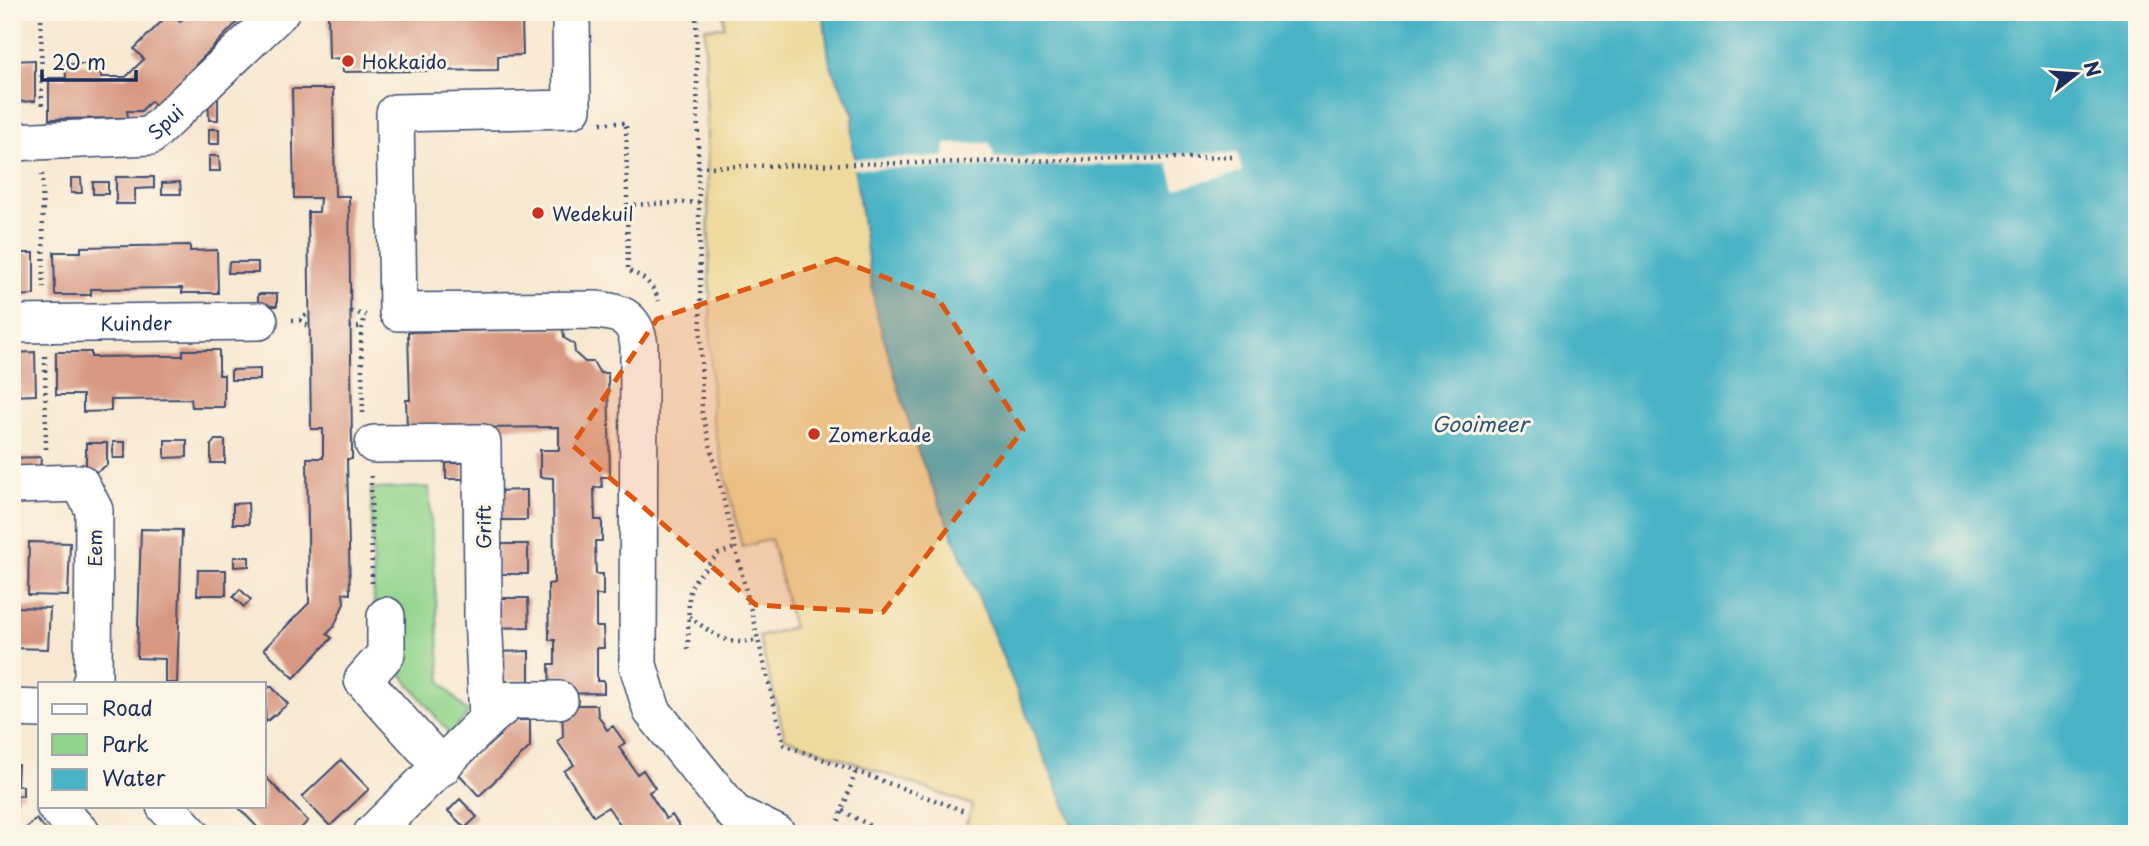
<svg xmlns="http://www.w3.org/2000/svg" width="2149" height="846" font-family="'Playpen Sans',sans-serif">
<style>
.green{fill:#91d48c;stroke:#568275;stroke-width:2}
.sand{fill:#eeda9e;stroke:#84847e;stroke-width:2}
.water{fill:#48b3c5;stroke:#327192;stroke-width:2}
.pier{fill:#f7e8d1}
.building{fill:#d79882}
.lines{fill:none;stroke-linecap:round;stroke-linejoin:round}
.minor-casing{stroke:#3c4b6f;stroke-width:40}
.path{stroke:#3c4b6f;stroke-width:4.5;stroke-dasharray:2 5;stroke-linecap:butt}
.minor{stroke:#fff;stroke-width:37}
.marked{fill:#de5710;fill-opacity:0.2;stroke:#de5710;stroke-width:5;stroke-dasharray:14 9;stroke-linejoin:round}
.poi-dot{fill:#c8321e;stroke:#fcf5e5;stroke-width:2.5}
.labels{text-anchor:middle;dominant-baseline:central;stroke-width:6;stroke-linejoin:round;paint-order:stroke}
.poi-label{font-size:19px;fill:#1b2f5e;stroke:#fcf5e5;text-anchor:start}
.street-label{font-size:19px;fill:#1b2f5e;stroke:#fcf5e5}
.water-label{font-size:21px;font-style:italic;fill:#28577d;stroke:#fcf5e5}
</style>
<rect width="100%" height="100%" fill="#fcf5e5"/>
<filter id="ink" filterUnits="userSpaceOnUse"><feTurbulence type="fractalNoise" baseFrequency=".0143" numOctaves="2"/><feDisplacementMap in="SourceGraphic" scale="14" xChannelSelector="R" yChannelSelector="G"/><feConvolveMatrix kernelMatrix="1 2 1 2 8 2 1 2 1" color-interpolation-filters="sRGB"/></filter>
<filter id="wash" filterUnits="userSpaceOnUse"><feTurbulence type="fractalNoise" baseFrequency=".00686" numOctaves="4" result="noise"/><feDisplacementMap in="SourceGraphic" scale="28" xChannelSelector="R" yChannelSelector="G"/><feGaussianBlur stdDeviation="1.57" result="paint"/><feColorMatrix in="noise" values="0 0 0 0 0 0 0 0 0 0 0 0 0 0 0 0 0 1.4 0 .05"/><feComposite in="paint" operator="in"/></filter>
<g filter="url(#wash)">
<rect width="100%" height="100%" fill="#f7e8d1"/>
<path class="green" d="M429 487 441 682 468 713 450 734 397 669 394 605 374 604 371 489Z"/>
<path class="sand" d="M724 12H823L830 64 854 115 852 133V147L855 156V172L876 312 917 449 1077 834H969L966 821H968L972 805 785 738 759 637 793 627 771 539 742 547 712 419 705 28 724 27Z"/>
<path class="water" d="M823 12H2137V834H1076L917 449 876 312 855 172V156L852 147V133L854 115 830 64Z"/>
<path class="pier" d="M990 143 995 158 1238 153 1242 172 1175 189 1168 164 851 169 852 159 944 157 945 144Z"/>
<g id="blocks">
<path class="building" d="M189 12H247L156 106 151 101 141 111H127L128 118 49 119V78H66L65 64H100L101 77H126L144 59 134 49 170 13 180 22Z
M328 12H497L498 19H522L523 55 498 56V70L343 72 342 58 329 59Z
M35 60V101L19 102V118H12V61Z
M292 89H333L335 196H349L352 443V459H347L350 594 343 593 344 603 334 627 327 634 332 638 294 678 264 649 309 603 307 458H323V429H311L308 212H319L320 198H294Z
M208 90H218V120H209Z
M209 129H219V144H209Z
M209 156H219L220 171H209Z
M116 177H154V188L135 189V204H116Z
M71 178H81L82 193H71Z
M93 182H108V194H93Z
M180 182 181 194H162V183Z
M190 245V251L217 250 218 293H182V288L91 289V295H55L54 252H81V247Z
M12 253H34V295L12 296Z
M229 262H258V273H228Z
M258 294H277V306H258Z
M563 329 564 338 574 344 575 353 585 362H593L600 373H608L610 477H601L602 487 594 488 595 520H602V541H595L596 574H603V595H596V627H603L604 648H597V681H604V693L550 694 549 664H555V640H549L548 584 554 583 553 478 540 477V450H559V427L407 429 406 400H410L408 332Z
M183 350H219V375H224V407H192L191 399 111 400V411L83 412V395H56V352H91V357L164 356H183Z
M35 352 36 395 12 396V353Z
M260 369V380H231V370Z
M165 440H187V457L165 458Z
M215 440H225V463H211V445Z
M113 442H125V458H113Z
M86 443H107V465L98 471 86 472Z
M41 457 40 472 12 473V458Z
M446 463H464V479H446Z
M527 490V520H497L496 491Z
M248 503 249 524H233V504Z
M141 529 182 530 177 683H165V659L137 658Z
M29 542 70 543 68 596 28 595Z
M497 544H528V574H497Z
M234 557H249V566L234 567Z
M198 570H226V595H197Z
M240 589 251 600 244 607 233 597Z
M498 598H528L529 627 498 628Z
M12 607 50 608 48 649 12 648Z
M529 651V681H499L498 652Z
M271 686 288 704 266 722 264 692Z
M562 705H597L598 715 607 730 613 726 625 743 619 747 637 774 643 770 655 788 649 792 666 819 672 815 684 833 617 834 623 829 608 807 594 816 564 771 574 765 557 741 563 737Z
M499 720H530V747L479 796 458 773 500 735Z
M341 760 369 789 330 826 302 797Z
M12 765H18L17 786H23V796H17V806L12 805Z
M264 775 308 821 295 834H264L237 806H264Z
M460 799 477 817 465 828 448 811Z
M36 819 50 834H20Z"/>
</g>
</g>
<g filter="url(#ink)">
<use href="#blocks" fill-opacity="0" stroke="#3c4b6f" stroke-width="2"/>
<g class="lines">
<g class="minor-casing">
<g id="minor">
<path d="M571 12 572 109 395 113 398 312 595 310C621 312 635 317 639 345L638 665 652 711 734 813 777 834"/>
<path id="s1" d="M12 142 150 136 280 12"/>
<path id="s2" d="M12 324 259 321"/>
<path d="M12 485 80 483 94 510 93 679 91 683"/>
<path d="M386 616V654L363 680 442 767"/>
<path d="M12 708 40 709"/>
<path d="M488 719 511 700H559"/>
<path d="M55 806 82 834"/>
<path d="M165 806 191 834"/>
<path d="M372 834 488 719 483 616 482 443 374 444"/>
</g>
</g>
<path class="path" d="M41 12 42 109
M696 12 702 412 784 745 967 812
M601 123H626L628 271C643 275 654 286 659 301
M698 167 1235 157
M42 174 44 291
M627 205 699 202
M351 312 366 315
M292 320H300L310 312
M300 320 310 328
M350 327H361
M45 356 46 452
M363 413 361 334 364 317
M371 476 372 586
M689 617C715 634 725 647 757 640
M688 649 689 595 693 582 718 554 735 548
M843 811 885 834
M834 834 856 771"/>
<use href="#minor" class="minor"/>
</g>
</g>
<path class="marked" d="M836 259 937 297 1023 430 883 612 756 605 572 445 657 319Z"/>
<g class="poi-dot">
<circle cx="348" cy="61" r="7"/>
<circle cx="538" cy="213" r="7"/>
<circle cx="814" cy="434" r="7"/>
</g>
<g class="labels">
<g class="poi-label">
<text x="362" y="61">Hokkaido</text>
<text x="552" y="213">Wedekuil</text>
<text x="828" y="434">Zomerkade</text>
</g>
<g class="street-label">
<text stroke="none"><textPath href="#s1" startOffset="159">Spui</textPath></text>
<text stroke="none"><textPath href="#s2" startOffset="124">Kuinder</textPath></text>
<text transform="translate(483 527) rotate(-90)">Grift</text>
<text transform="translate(94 548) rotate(-90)">Eem</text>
</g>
<g class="water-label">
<text x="1480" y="423">Gooimeer</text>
</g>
</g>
<rect width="2149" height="846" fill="none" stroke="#fcf5e5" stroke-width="42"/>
<rect x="38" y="682" width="228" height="126" fill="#fcf5e5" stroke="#a2a6af" stroke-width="2"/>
<rect x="52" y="704" width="35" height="10" fill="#ffffff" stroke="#a2a6af" stroke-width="2"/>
<text x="102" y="716" font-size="21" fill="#1b2f5e">Road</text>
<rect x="52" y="734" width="35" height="21" fill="#91d48c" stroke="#a2a6af" stroke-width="2"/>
<text x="102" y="752" font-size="21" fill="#1b2f5e">Park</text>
<rect x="52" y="769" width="35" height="21" fill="#48b3c5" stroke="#a2a6af" stroke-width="2"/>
<text x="102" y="786" font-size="21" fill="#1b2f5e">Water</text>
<g transform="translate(2076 74) rotate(73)" stroke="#fcf5e5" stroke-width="5" paint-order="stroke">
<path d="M0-5L12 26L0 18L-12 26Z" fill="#1b2f5e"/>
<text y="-10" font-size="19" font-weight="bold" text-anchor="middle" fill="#1b2f5e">N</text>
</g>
<path d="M42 70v10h94v-10" fill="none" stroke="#1b2f5e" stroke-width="3.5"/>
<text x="52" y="70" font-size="21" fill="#1b2f5e" stroke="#fcf5e5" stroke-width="5" paint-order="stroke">20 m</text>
</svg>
